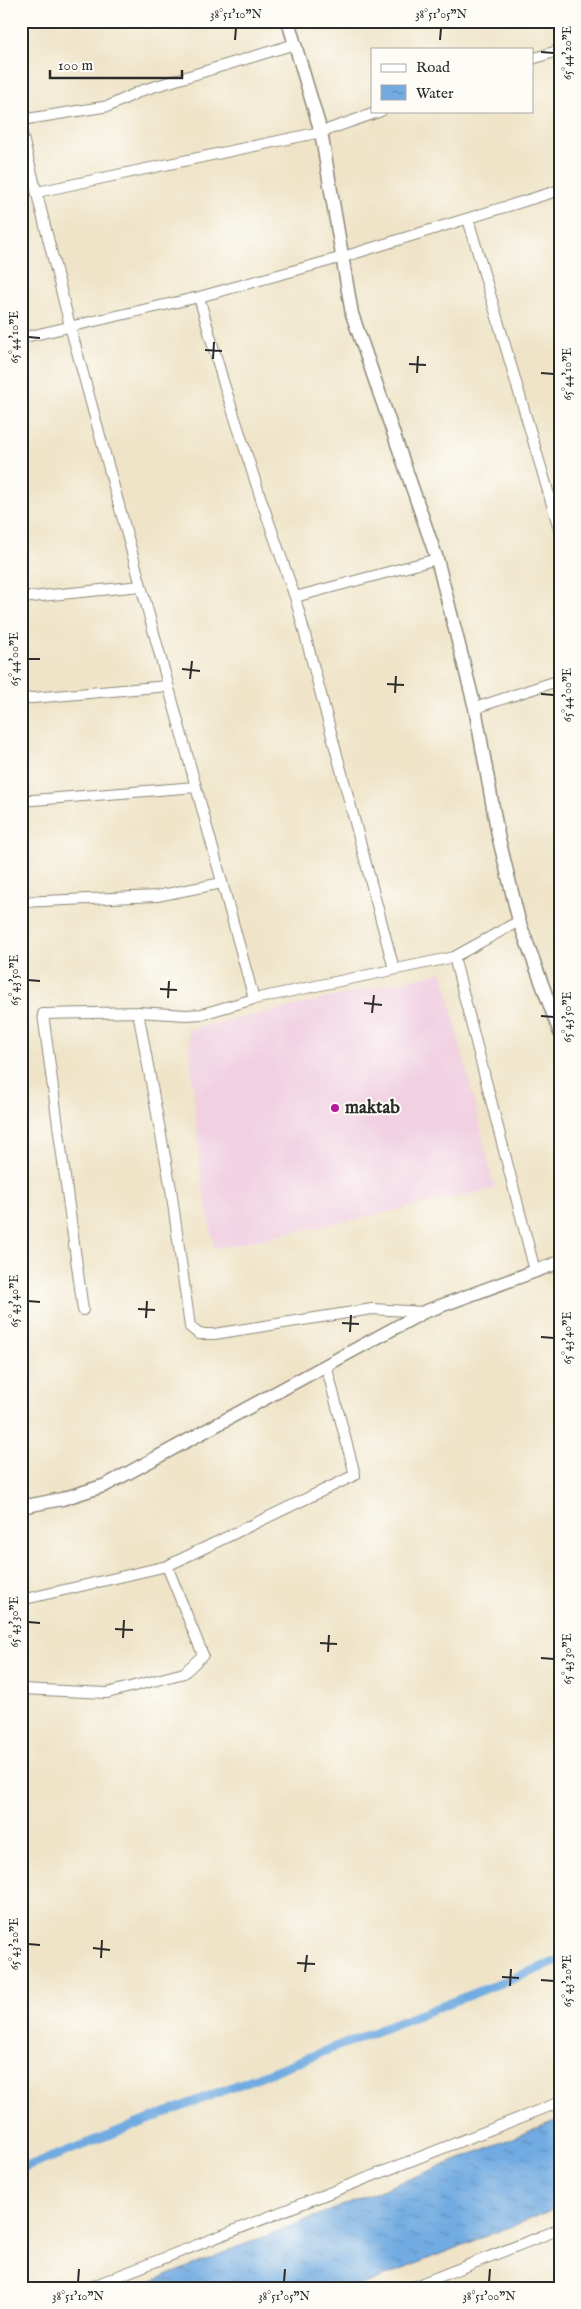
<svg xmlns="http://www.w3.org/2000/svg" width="581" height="2309" font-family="'IM FELL English',serif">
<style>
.built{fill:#f1d0e2}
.water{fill:url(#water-ripples);stroke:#4e6b86}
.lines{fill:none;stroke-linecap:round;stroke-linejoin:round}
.canal{stroke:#71abe1;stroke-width:9}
.minor-casing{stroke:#8d887a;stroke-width:12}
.tertiary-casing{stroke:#8d887a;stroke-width:15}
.minor{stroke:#fff;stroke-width:10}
.tertiary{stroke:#fff;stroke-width:12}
.ticks{fill:none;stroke:#2b2b2b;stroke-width:2}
.poi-dot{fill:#b5179e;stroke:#fdfcf7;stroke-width:2}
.labels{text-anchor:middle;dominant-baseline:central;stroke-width:4;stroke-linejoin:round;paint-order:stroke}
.poi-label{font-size:18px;font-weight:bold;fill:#2b2b2b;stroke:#fdfcf7;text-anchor:start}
.neatline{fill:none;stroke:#2b2b2b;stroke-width:2}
.ticks-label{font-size:12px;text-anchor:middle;fill:#2b2b2b}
</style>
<defs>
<pattern id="water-ripples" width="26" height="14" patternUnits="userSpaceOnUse" patternTransform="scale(1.25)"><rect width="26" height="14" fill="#71abe1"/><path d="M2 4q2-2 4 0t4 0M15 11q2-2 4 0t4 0" fill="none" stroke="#5d8bb7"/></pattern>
</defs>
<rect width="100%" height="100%" fill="#fdfcf7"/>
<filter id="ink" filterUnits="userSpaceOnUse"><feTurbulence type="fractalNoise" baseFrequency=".02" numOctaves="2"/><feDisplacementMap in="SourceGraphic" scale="10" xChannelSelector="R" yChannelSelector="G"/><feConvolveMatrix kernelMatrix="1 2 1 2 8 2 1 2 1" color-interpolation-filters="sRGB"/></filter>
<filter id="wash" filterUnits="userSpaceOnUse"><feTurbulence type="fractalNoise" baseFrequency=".0096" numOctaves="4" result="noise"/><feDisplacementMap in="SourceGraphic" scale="20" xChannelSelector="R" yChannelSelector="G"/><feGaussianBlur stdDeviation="1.12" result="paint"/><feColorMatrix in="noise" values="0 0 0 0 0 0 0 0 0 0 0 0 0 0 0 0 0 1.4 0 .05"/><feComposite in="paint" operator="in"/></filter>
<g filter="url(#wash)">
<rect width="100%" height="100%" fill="#efe4c8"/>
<path class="built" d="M443 972 495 1189 215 1249 202 1185 188 1030Z"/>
<path class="water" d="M560 2119V2207L354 2288H135Z"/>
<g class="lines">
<path class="canal" d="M21 2169 560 1960"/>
</g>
</g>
<g filter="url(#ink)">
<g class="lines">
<g class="minor-casing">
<path id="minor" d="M532 59 560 50
M21 120 109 106 143 90 295 44
M21 130 70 326 254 999
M37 192 321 132 381 111
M468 219 560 532
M199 297 223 381 262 502 295 597 394 969
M21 338 199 297 343 257 560 190
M295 597 437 559
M21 598 141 586
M21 699 168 686
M475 708 560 680
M21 801 196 787
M21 902 157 896 222 883
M454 957 535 1271
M138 1012 171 1189 190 1327 199 1334H214L372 1309 424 1312
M83 1310 43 1014 138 1012 186 1015 202 1014 254 999 454 957 519 921
M21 1600 167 1566 355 1475 326 1365
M21 1689 107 1693 184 1673 203 1655 167 1566
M88 2288 560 2102
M410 2288 560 2229"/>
</g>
<g class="tertiary-casing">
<path id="tertiary" d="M288 21 321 132 352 314 437 559 475 708 498 835 519 921 560 1033
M21 1507 62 1499 106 1485 424 1312 560 1262"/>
</g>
<use href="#minor" class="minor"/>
<use href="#tertiary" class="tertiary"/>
</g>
</g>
<path class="ticks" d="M235 40 236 28M440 40 441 28M541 52 554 53M28 337 40 338M205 350 222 351M213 359 214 342M409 364 426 365M417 373 418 356M541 373 554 374M28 659H40M182 669 200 671M190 679 192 661M387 684 404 685M395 693 396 676M541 694 554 695M28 980 40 981M160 989 177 990M168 998 169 981M364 1003 382 1005M372 1013 374 995M541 1016 554 1017M28 1301 40 1302M138 1309 155 1310M146 1318 147 1301M342 1323 359 1324M350 1332 351 1315M541 1337 554 1338M28 1622 40 1623M115 1629 133 1630M123 1638 124 1620M320 1643 337 1644M328 1652 329 1635M541 1658 554 1659M28 1944 40 1945M93 1948 110 1950M101 1958 102 1940M297 1963 315 1964M305 1972 307 1955M502 1977 519 1978M541 1980 554 1981M510 1986 511 1969M78 2282 79 2269M284 2282 285 2269M489 2282 490 2269"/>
<circle class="poi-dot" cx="335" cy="1108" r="5"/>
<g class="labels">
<g class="poi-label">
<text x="345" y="1108">maktab</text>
</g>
</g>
<rect width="581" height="2309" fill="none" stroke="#fdfcf7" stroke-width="55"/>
<rect x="371" y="48" width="162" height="65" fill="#fdfcf7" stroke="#a9a8a5"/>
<rect x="381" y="64" width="25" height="8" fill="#ffffff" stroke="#a9a8a5"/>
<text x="416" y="72" font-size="15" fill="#2b2b2b">Road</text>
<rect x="381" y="85" width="25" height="15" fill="url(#water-ripples)" stroke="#a9a8a5"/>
<text x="416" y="98" font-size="15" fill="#2b2b2b">Water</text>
<path d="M50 70v8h132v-8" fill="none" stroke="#2b2b2b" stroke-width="2.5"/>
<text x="58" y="70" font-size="15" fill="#2b2b2b" stroke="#fdfcf7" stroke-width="4" paint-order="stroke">100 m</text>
<rect x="28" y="28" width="526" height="2254" class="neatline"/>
<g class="ticks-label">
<text x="236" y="18">38°51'10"N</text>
<text x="441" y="18">38°51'05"N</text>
<text transform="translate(567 53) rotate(-90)" y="4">65°44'20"E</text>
<text transform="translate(14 337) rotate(-90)" y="4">65°44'10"E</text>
<text transform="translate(567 374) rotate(-90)" y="4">65°44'10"E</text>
<text transform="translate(14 659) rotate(-90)" y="4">65°44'00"E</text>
<text transform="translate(567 695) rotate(-90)" y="4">65°44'00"E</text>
<text transform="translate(14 980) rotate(-90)" y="4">65°43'50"E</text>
<text transform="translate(567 1017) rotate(-90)" y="4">65°43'50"E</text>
<text transform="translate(14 1301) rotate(-90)" y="4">65°43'40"E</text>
<text transform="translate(567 1338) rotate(-90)" y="4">65°43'40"E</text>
<text transform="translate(14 1622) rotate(-90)" y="4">65°43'30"E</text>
<text transform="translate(567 1659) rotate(-90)" y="4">65°43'30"E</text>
<text transform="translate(14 1944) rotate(-90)" y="4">65°43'20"E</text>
<text transform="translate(567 1981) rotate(-90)" y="4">65°43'20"E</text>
<text x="78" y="2300">38°51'10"N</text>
<text x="284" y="2300">38°51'05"N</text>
<text x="489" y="2300">38°51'00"N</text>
</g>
</svg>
